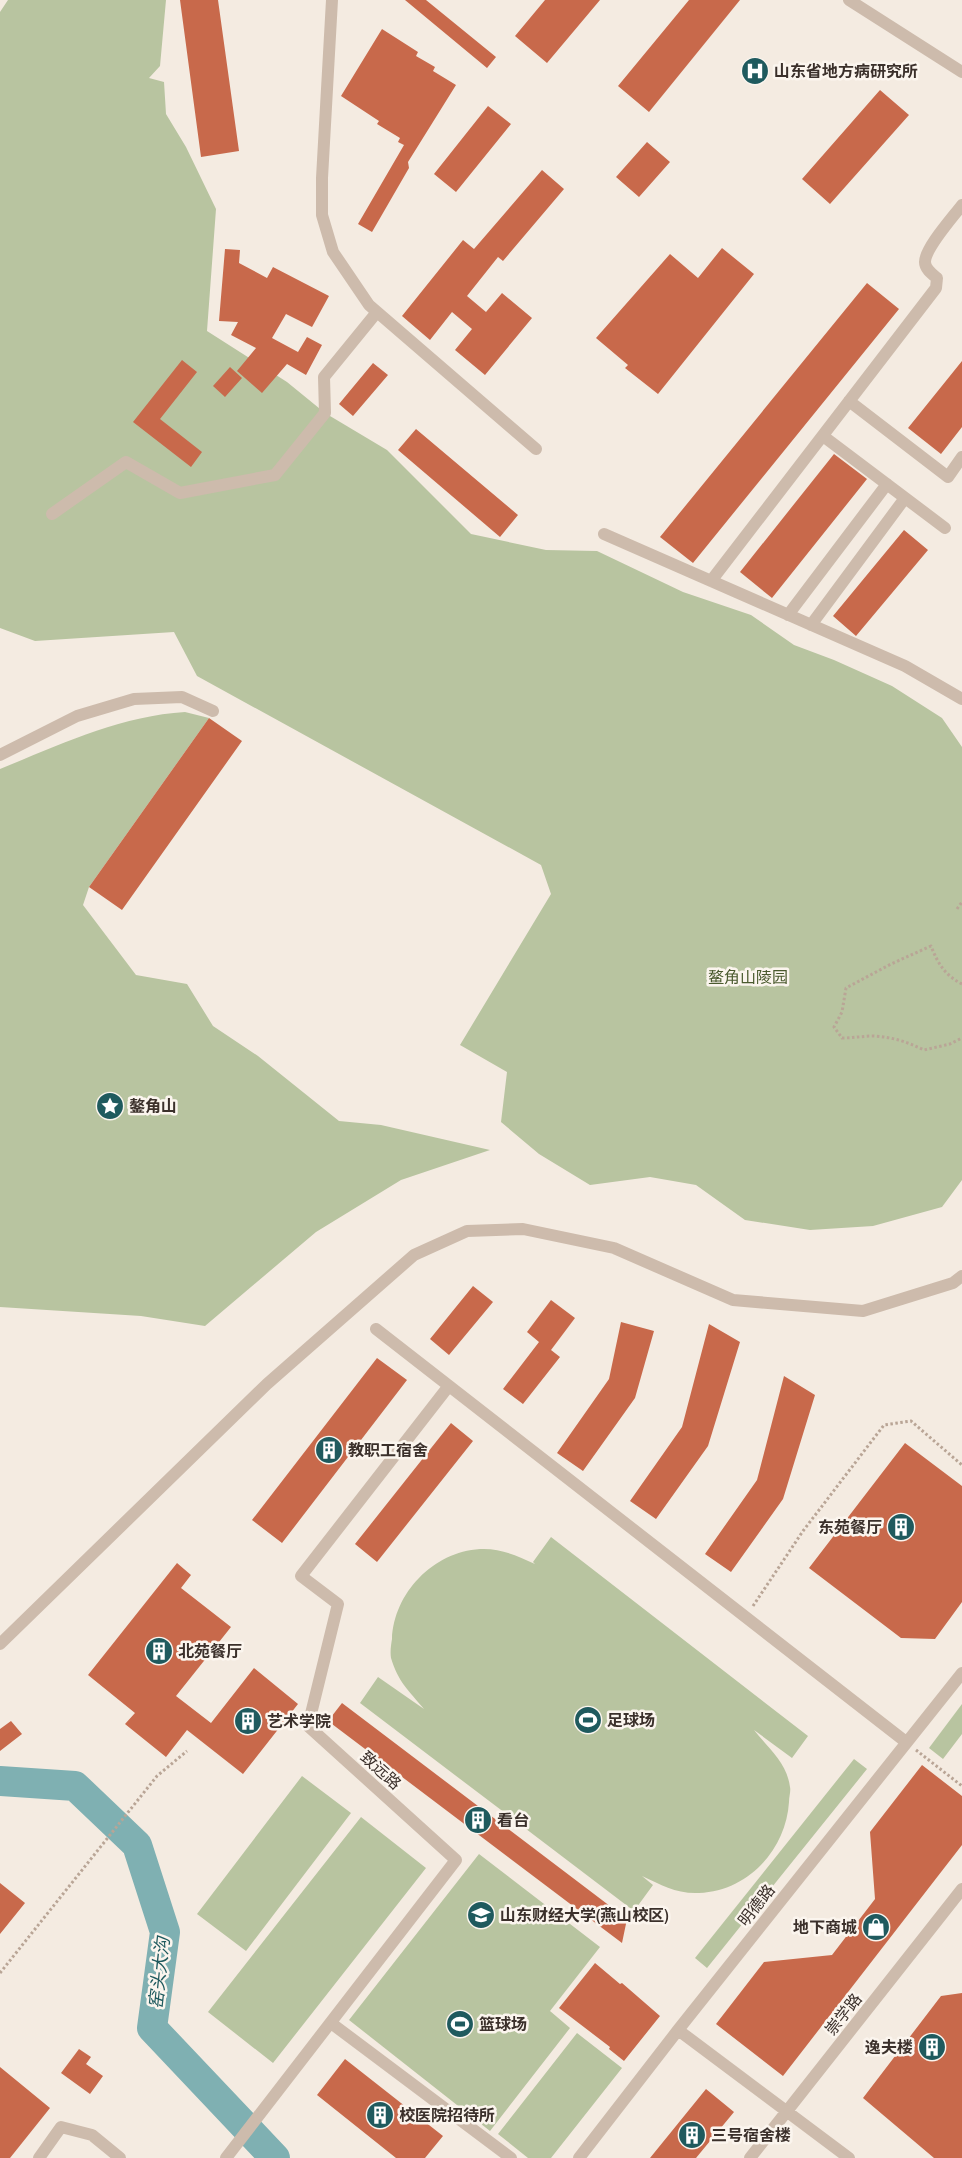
<svg xmlns="http://www.w3.org/2000/svg" width="962" height="2158" font-family="'Archivo Narrow','Noto Sans SC',sans-serif">
<style>
.green{fill:#b8c4a0}
.lines{fill:none;stroke-linecap:round;stroke-linejoin:round}
.river{stroke:#7fb0b2;stroke-width:30}
.building{fill:#c8694b}
.path{stroke:#b9a596;stroke-width:3;stroke-dasharray:2.5 2.5;stroke-linecap:butt}
.minor{stroke:#cdbbac;stroke-width:12}
.labels{text-anchor:middle;dominant-baseline:central;stroke-width:5;stroke-linejoin:round;paint-order:stroke}
.poi-label{font-size:16px;font-weight:bold;fill:#3b302b;stroke:#fbf5ee;text-anchor:start}
.park-label{font-size:16px;fill:#4a5a2e;stroke:#fbf5ee}
.street-label{font-size:16px;fill:#3b302b;stroke:#fbf5ee}
.water-label{font-size:18px;font-style:italic;fill:#1f5a5e;stroke:#fbf5ee}
</style>
<rect width="100%" height="100%" fill="#f4ebe1"/>
<path class="green" d="M8 0H166L160 66 149 78 164 82 166 114 186 147 216 209 207 331 287 382 325 413 387 450 471 534 546 550 597 551 683 592 751 615 794 645 834 660 892 686 942 718 962 747V1180L942 1207 873 1226 810 1230 745 1220 696 1185 650 1177 590 1185 539 1154 501 1122 507 1072 460 1045 551 894 541 865 197 676 174 632 35 641 0 628V12Z
M185 712 209 718 89 887 83 905 136 975 187 984 213 1026 258 1056 339 1121 381 1125 490 1150 401 1180 316 1232 205 1326 141 1316 0 1307V769C59 745 120 716 185 712Z
M551 1537 808 1736 792 1758 754 1730C768 1748 787 1763 790 1787 791 1791 789 1797 789 1802 786 1849 749 1891 699 1893 676 1894 662 1885 642 1876L653 1885 634 1911 360 1703 378 1677 424 1709C409 1691 398 1682 391 1658 390 1652 391 1645 392 1639 394 1593 433 1552 480 1549 501 1548 517 1556 535 1564L533 1562Z
M962 1704V1734L943 1759 929 1748Z
M854 1759 867 1769 707 1968 695 1958Z
M302 1776 351 1813 246 1951 197 1914Z
M361 1817 426 1868 273 2063 208 2012Z
M479 1854 600 1947 550 2011 570 2028 490 2131 349 2020Z
M577 2033 622 2068 551 2158H528L498 2134Z"/>
<g class="lines">
<path class="river" d="M0 1781 75 1786 137 1845 165 1932 152 2028 275 2158"/>
</g>
<path class="building" d="M180 0H218L239 151 201 157Z
M405 0H426L496 57 487 68Z
M545 0H600L547 63 515 36Z
M689 0H740L649 112 618 86Z
M382 29 418 52 416 56 435 67 433 71 456 85 408 162 409 168 372 232 358 224 404 145 398 142 400 138 377 124 379 121 341 96Z
M880 90 909 115 830 204 802 179Z
M488 106 511 124 456 192 434 174Z
M647 142 670 162 639 197 616 177Z
M542 170 564 189 503 261 498 257 467 296 486 312 502 293 532 318 485 375 455 350 472 329 452 312 430 340 402 316 463 240 474 249Z
M722 248 754 274 658 394 625 368 628 365 596 338 670 254 698 278Z
M225 249 240 250 239 263 267 278 273 267 329 296 312 327 286 314 272 338 298 352 307 337 322 345 306 375 287 364 262 393 237 371 256 348 231 335 238 322 219 321Z
M867 283 899 309 693 563 660 537Z
M182 360 197 372 160 419 202 452 191 467 133 422Z
M962 361V427L941 454 908 428Z
M373 363 388 375 353 416 339 404Z
M230 367 242 378 225 397 213 386Z
M416 429 518 515 500 537 398 450Z
M834 454 867 479 772 598 740 572Z
M904 530 928 550 856 636 833 616Z
M209 718 242 741 122 910 89 887Z
M473 1286 493 1302 449 1355 430 1339Z
M551 1300 575 1318 551 1350 560 1357 523 1404 503 1389 539 1342 527 1332Z
M621 1322 654 1331 635 1398 583 1471 557 1453 609 1379Z
M709 1324 740 1342 708 1446 656 1519 630 1501 682 1427Z
M377 1358 407 1380 282 1543 252 1520Z
M784 1376 815 1395 783 1499 731 1572 705 1554 757 1480Z
M451 1423 473 1441 377 1562 355 1544Z
M905 1443 962 1486V1602L935 1639 901 1638 809 1568Z
M177 1563 191 1575 181 1588 231 1627 176 1696 211 1723 254 1668 298 1704 243 1774 187 1730 166 1757 125 1724 135 1713 88 1675Z
M342 1703 627 1919 622 1943 328 1721Z
M11 1721 22 1734 0 1751V1729Z
M922 1765 962 1796V1845L783 2076 716 2024 764 1962 832 1955 875 1899 870 1832Z
M0 1883 25 1903 0 1934Z
M595 1963 620 1984 622 1983 660 2016 624 2061 609 2049 610 2047 559 2008Z
M962 1993V2158H934L863 2098 941 1996Z
M79 2049 91 2057 86 2064 103 2076 90 2094 61 2073Z
M345 2059 443 2136 425 2158H396L317 2095Z
M0 2067 50 2108 10 2158H0Z
M706 2089 734 2112 696 2158H650Z"/>
<g class="lines">
<path class="path" d="M957 909 962 902
M962 984C945 975 938 964 931 946L891 964 846 988 842 1012 834 1027 842 1038C853 1038 863 1036 874 1036 892 1037 908 1042 924 1050L950 1044 962 1038
M753 1606 803 1531 884 1425 911 1421 962 1465
M916 1750 962 1786
M0 1973 157 1776 187 1751"/>
<path class="minor" d="M332 0 322 178V215L333 252 369 305 536 449
M849 0 962 72
M849 401 948 477 962 457
M823 436 945 528
M52 514 126 462 180 493 275 475 325 413 324 377 377 312
M604 534 905 666 962 699
M711 581 936 288 937 278C932 274 925 269 925 262 925 248 953 217 962 205
M788 615 887 484
M811 625 905 498
M0 755 77 716 134 699 182 697 213 711
M376 1329 906 1742
M0 1644 267 1384 414 1255 467 1231 523 1229 614 1248 733 1300 863 1311 953 1283 962 1276
M331 2023 511 2158
M678 2030 849 2158
M39 2158 61 2127 92 2135 120 2158
M226 2158 456 1860 308 1726 338 1604 301 1576 448 1387
M579 2158 678 2030 962 1673
M750 2158 962 1889"/>
</g>
<defs>
<g id="hospital-disc" transform="scale(1.4375)"><circle r="9.5" fill="#1f5a5e" stroke="#fbf5ee"/><path d="M-5-5h3v3.5h4V-5h3V5h-3V1.5h-4V5h-3Z" fill="#fff"/></g>
<g id="sight-disc" transform="scale(1.4375)"><circle r="9.5" fill="#1f5a5e" stroke="#fbf5ee"/><path d="M0-6L1.8-2.2L6-1.7L2.9 1.2L3.7 5.4L0 3.3L-3.7 5.4L-2.9 1.2L-6-1.7L-1.8-2.2Z" fill="#fff"/></g>
<g id="building-disc" transform="scale(1.4375)"><circle r="9.5" fill="#1f5a5e" stroke="#fbf5ee"/><path d="M-4-6H4V6H1V3H-1V6H-4ZM-2.5-4.3h1.7v1.8h-1.7ZM.8-4.3h1.7v1.8H.8ZM-2.5-1h1.7V.8h-1.7ZM.8-1h1.7V.8H.8Z" fill="#fff"/></g>
<g id="stadium-disc" transform="scale(1.4375)"><circle r="9.5" fill="#1f5a5e" stroke="#fbf5ee"/><path d="M0-5a6.5 5 0 1 0 0 10a6.5 5 0 1 0 0-10ZM-3.5-1.8h7v3.6h-7Z" fill="#fff"/></g>
<g id="university-disc" transform="scale(1.4375)"><circle r="9.5" fill="#1f5a5e" stroke="#fbf5ee"/><path d="M0-5L7-2L0 1L-7-2ZM-4 1L0 2.5L4 1V4Q0 6-4 4Z" fill="#fff"/></g>
<g id="shop-disc" transform="scale(1.4375)"><circle r="9.5" fill="#1f5a5e" stroke="#fbf5ee"/><path d="M-5-2.5h2.3a2.7 3.5 0 0 1 5.4 0H5L5.5 6h-11ZM-1.5-2.5h3a1.5 2.3 0 0 0-3 0Z" fill="#fff"/></g>
</defs>
<g fill-rule="evenodd">
<use href="#hospital-disc" x="755" y="71"/>
<use href="#sight-disc" x="110" y="1106"/>
<use href="#building-disc" x="329" y="1450"/>
<use href="#building-disc" x="901" y="1527"/>
<use href="#building-disc" x="159" y="1651"/>
<use href="#stadium-disc" x="588" y="1720"/>
<use href="#building-disc" x="248" y="1721"/>
<use href="#building-disc" x="478" y="1820"/>
<use href="#university-disc" x="481" y="1915"/>
<use href="#shop-disc" x="876" y="1927"/>
<use href="#stadium-disc" x="460" y="2024"/>
<use href="#building-disc" x="932" y="2047"/>
<use href="#building-disc" x="380" y="2115"/>
<use href="#building-disc" x="692" y="2135"/>
</g>
<g class="labels">
<g class="poi-label">
<text x="774" y="71">山东省地方病研究所</text>
<text x="129" y="1106">鏊角山</text>
<text x="348" y="1450">教职工宿舍</text>
<text x="882" y="1527" text-anchor="end">东苑餐厅</text>
<text x="178" y="1651">北苑餐厅</text>
<text x="607" y="1720">足球场</text>
<text x="267" y="1721">艺术学院</text>
<text x="497" y="1820">看台</text>
<text x="500" y="1915">山东财经大学(燕山校区)</text>
<text x="857" y="1927" text-anchor="end">地下商城</text>
<text x="479" y="2024">篮球场</text>
<text x="913" y="2047" text-anchor="end">逸夫楼</text>
<text x="399" y="2115">校医院招待所</text>
<text x="711" y="2135">三号宿舍楼</text>
</g>
<g class="park-label">
<text x="748" y="977">鳌角山陵园</text>
</g>
<g class="street-label">
<text transform="translate(381 1770) rotate(42)">致远路</text>
<text transform="translate(756 1905) rotate(-52)">明德路</text>
<text transform="translate(843 2014) rotate(-52)">崇学路</text>
</g>
<g class="water-label">
<text transform="translate(159 1973) rotate(-84)">窑头大沟</text>
</g>
</g>
</svg>
